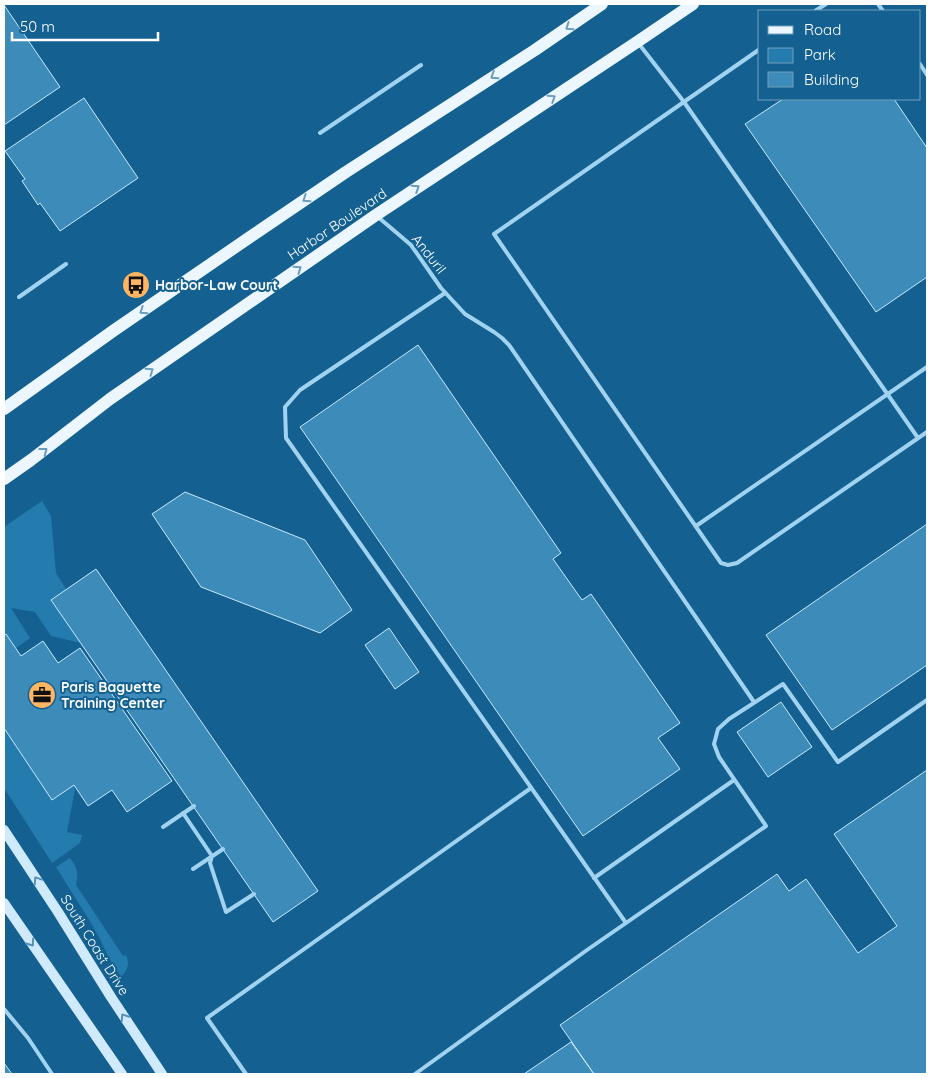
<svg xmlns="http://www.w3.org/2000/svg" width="931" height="1078" font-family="Quicksand,sans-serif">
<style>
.green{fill:#237bae}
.building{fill:#3d8bb9;stroke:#c8e9fc}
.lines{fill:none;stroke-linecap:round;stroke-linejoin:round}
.lane{stroke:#a1d3f1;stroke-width:4}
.secondary{stroke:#cfeafc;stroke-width:10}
.primary{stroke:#ebf6ff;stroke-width:12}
.oneway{stroke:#6a9dbd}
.oneway2{stroke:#5591b6}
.labels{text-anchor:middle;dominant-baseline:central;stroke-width:4;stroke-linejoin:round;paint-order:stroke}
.street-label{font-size:14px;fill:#fff;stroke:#146191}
.poi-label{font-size:14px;font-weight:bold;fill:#fff;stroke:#146191;text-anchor:start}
</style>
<rect width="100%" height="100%" fill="#146191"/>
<path class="green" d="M42 501 51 516 56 573 66 589 51 600 81 643 51 636 35 612 11 608 30 638 16 648 6 634 4 635V527Z
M4 728 52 799 74 785 75 789 67 832 82 835 80 843 52 863 4 788Z
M70 858C78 868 78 873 76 885L123 956 126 955C130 964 128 970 121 977L109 958 101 941 91 923 56 867Z"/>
<path class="building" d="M4 5 60 87 4 125Z
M84 98 138 178 60 231 40 203 38 205 22 181 25 179 5 151Z
M783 99H894L927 148V277L876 312 745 124Z
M418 345 561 553 553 559 582 600 591 594 680 723 658 738 680 769 583 836 300 427Z
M185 492 305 540 352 610 320 633 201 587 152 514Z
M927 524V665L832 730 766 635Z
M96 569 318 891 273 922 51 600Z
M389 628 419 672 395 689 365 645Z
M6 634 21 656 43 641 58 663 80 648 172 781 127 812 112 790 88 806 74 785 52 800 4 728V635Z
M781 702 812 747 768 777 737 732Z
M927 770V1074H594L560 1025 777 874 789 891 806 879 858 953 897 926 834 834Z
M571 1042 594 1074H524Z
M4 1063 12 1074H4Z"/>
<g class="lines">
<path class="lane" d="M878 4 883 11
M815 11 826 4
M639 44 684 102 918 438
M760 49 494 234 721 563 728 565 737 563 927 432
M920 64 927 75
M320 133 421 65
M378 217 411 245 441 288 465 314 494 332 502 338 509 345 754 702
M445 293 300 390 285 407 286 438 626 923
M19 297 66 264
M696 526 927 367
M183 813 212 856 210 863 226 912 254 894
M163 827 194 806
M193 869 223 849
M594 878 734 780
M4 1009 28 1038 52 1074
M246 1074 207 1018 531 788
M415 1074 587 950 766 826 719 757 714 744 718 729 729 719 783 684 838 762 927 700"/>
<path class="secondary" d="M4 830 58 912 111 997 162 1074
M4 903 122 1074"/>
<path class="primary" d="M4 409 113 331 253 235 346 172 535 50 602 4
M4 479 31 460 110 399 376 215 637 42 693 4"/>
</g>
<defs><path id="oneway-chevron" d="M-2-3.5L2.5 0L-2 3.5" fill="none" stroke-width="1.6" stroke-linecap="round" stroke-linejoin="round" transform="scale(1.25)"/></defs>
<g class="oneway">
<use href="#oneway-chevron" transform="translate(569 27) rotate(145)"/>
<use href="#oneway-chevron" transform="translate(494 76) rotate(147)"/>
<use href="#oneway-chevron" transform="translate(552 98) rotate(-33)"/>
<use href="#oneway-chevron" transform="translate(416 188) rotate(-33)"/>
<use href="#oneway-chevron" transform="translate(306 199) rotate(146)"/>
<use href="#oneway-chevron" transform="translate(298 269) rotate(-35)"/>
<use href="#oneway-chevron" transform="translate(143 311) rotate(146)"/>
<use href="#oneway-chevron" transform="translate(150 371) rotate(-35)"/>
<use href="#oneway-chevron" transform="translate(44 451) rotate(-38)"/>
</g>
<g class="oneway2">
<use href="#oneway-chevron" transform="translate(37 880) rotate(-124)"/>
<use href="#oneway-chevron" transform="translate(31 943) rotate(55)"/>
<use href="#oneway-chevron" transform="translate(124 1017) rotate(-123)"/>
</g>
<defs>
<g id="bus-disc" transform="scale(1.4375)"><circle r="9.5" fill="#ffb561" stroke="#146191"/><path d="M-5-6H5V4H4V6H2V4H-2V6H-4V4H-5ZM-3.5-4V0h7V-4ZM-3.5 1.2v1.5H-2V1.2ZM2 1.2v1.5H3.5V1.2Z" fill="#111"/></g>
<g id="office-disc" transform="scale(1.4375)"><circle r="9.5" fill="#ffb561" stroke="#146191"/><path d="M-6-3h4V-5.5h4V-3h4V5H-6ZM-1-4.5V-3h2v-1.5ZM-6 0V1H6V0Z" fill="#111"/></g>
</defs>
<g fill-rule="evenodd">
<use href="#bus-disc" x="136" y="285"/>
<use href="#office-disc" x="42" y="695"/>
</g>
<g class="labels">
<g class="street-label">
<text transform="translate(337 224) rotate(-34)">Harbor Boulevard</text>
<text transform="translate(429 254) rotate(52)">Anduril</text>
<text transform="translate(95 945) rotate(58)">South Coast Drive</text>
</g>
<g class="poi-label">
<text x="155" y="285">Harbor-Law Court</text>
<text x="61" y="687">Paris Baguette<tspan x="61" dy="16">Training Center</tspan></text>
</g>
</g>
<rect width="931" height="1078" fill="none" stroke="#ffffff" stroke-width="10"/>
<rect x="758" y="10" width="162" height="90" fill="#146191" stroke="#72a0bd"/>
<rect x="768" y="26" width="25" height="8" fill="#ebf6ff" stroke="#72a0bd"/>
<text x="804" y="35" font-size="15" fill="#ffffff">Road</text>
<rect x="768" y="48" width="25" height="15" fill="#237bae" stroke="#72a0bd"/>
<text x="804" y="60" font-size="15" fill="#ffffff">Park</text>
<rect x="768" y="72" width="25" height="15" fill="#3d8bb9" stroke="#72a0bd"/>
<text x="804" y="85" font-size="15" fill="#ffffff">Building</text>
<path d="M12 32v8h146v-8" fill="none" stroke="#ffffff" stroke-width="2.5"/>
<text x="20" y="32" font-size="15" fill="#ffffff" stroke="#146191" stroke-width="4" paint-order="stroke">50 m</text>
</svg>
